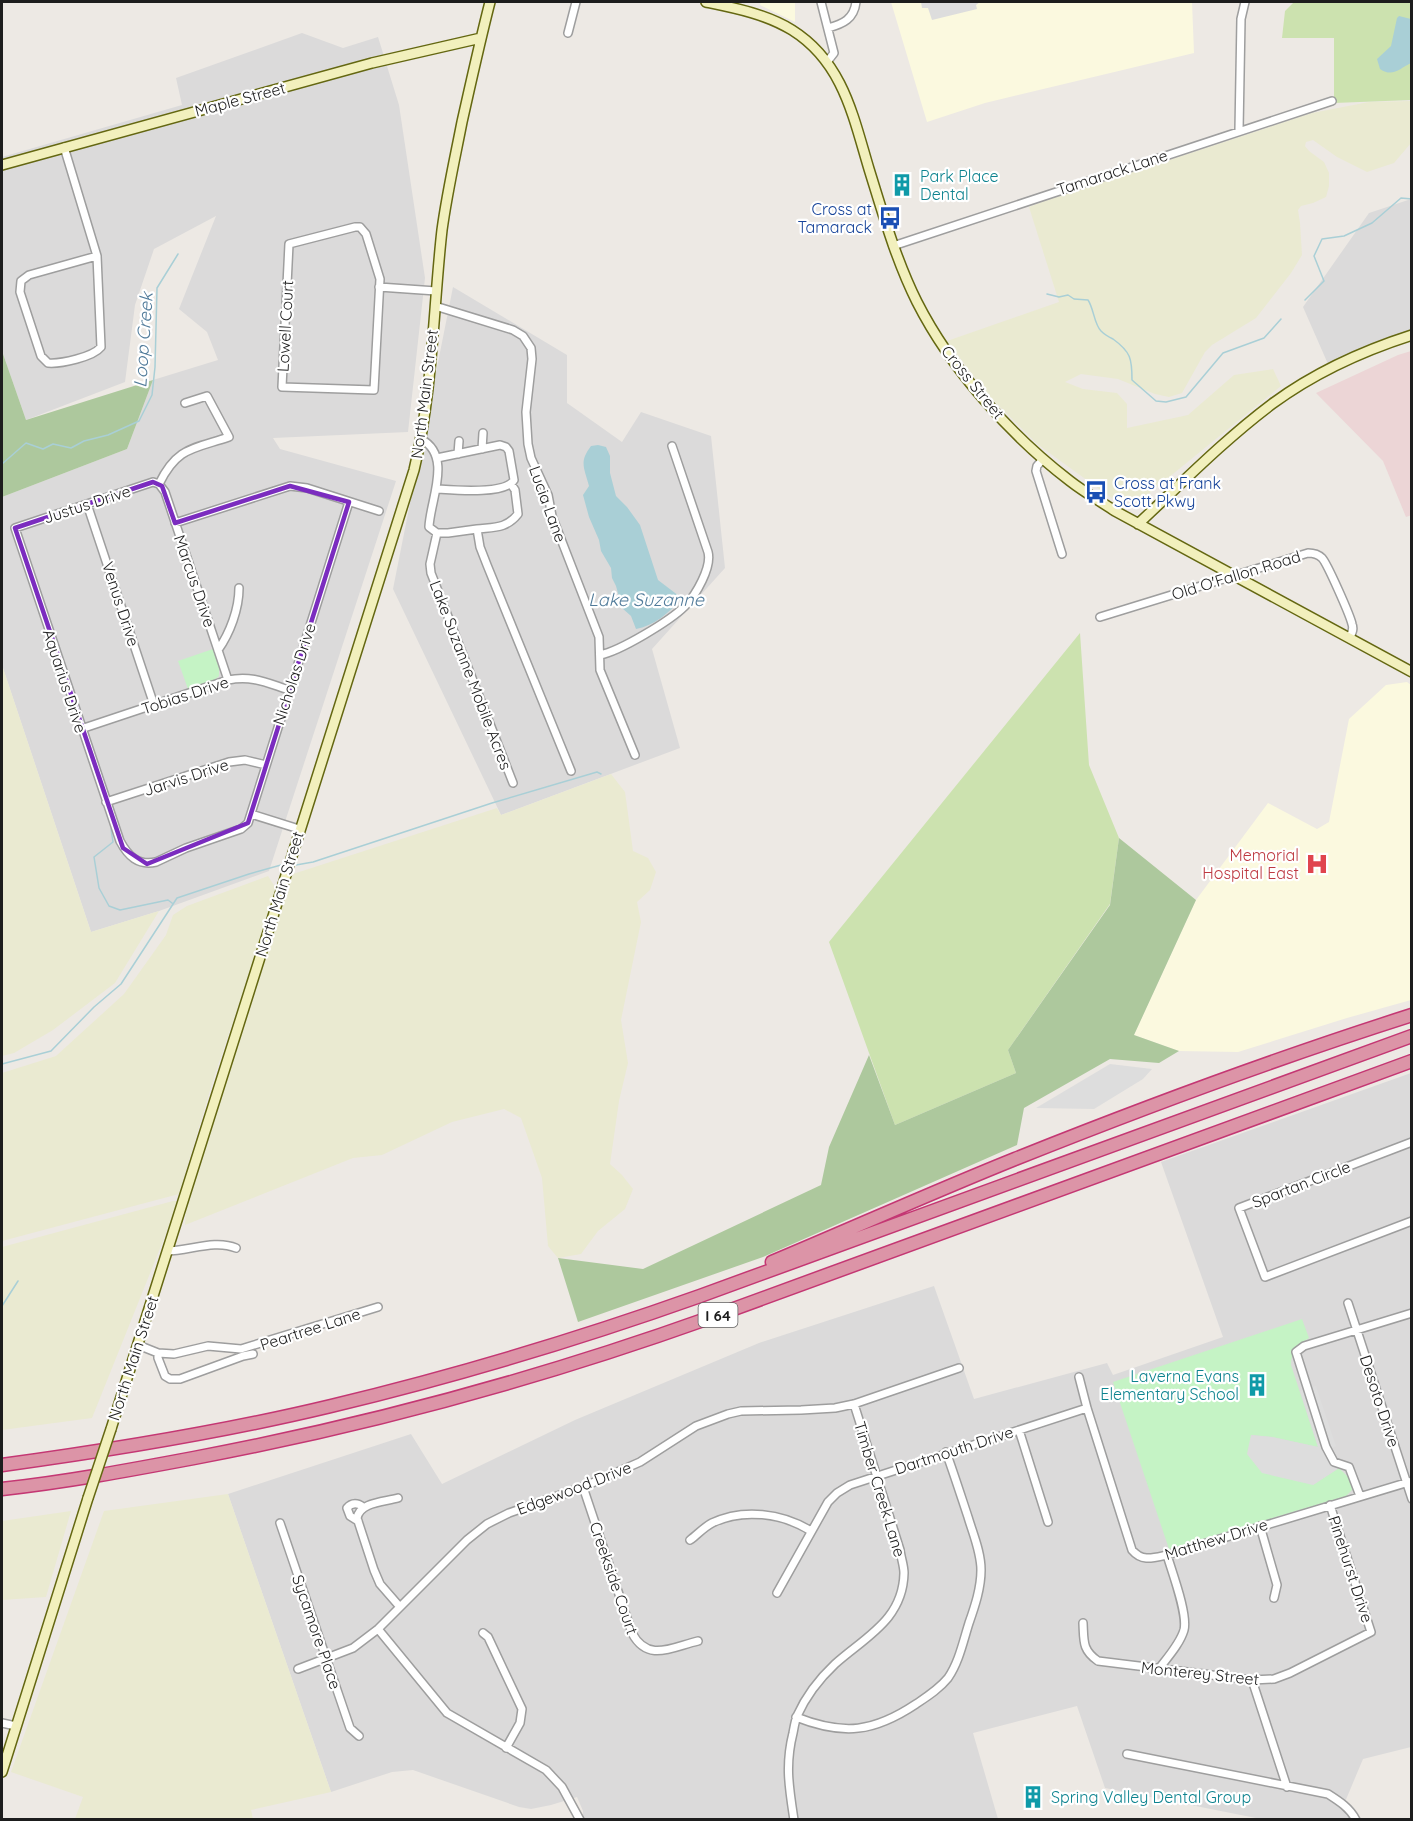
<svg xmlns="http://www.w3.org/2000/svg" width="1413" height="1821" font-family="Quicksand,sans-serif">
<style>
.residential{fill:#dbdada}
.commercial{fill:#ecd5d6}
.education{fill:#fbf9df}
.farmland{fill:#eaead1}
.grass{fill:#cce2af}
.forest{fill:#adc89d}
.park{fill:#c5f3c5}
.parking{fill:#ddd}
.water{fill:#a9cfd6}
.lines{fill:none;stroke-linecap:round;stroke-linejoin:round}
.stream{stroke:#a9cfd6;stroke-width:1.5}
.street-casing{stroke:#9e9e9e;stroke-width:10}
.secondary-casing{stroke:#646711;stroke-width:12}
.highway-casing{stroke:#c43773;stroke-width:15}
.street{stroke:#fff;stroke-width:7}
.secondary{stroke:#f2f0bd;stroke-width:9}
.highway{stroke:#dc94a7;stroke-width:12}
.secondary-bridge-casing{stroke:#646711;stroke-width:12;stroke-linecap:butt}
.secondary-bridge{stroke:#f2f0bd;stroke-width:9}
.marked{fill:none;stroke:#7b2cbf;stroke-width:4.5;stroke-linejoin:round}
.labels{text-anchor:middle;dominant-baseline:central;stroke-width:4.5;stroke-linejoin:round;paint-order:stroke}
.shield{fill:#fff;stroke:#616161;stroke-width:1.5}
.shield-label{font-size:15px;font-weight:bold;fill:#1d1d1d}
.street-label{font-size:16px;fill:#1d1d1d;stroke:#fff}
.culture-label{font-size:16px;fill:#0d838f;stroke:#fff;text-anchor:start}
.transit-label{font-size:16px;fill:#164399;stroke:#fff;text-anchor:end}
.health-label{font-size:16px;fill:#be3a42;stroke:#fff;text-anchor:end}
.water-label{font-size:18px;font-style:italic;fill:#517b9a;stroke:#fff}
</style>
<rect width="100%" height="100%" fill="#ede9e4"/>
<path class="residential" d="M302 33 343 48 378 37 399 105 425 278 408 432 273 438 280 449 396 481 269 871 159 911 91 932 2 665V497L127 449 153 380 218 360 207 332 179 309 216 216 154 249 135 305 125 382 26 420 2 351V157L182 105 176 78Z
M1411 199V330L1328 364 1303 307 1369 213Z
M453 287 567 355V403L622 442 641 412 711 436 725 568 652 649 680 748 501 815 393 589Z
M1411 1073V1747L1363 1759 1342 1809 1352 1819H1261L1105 1788 1077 1706 973 1733 998 1819H583V1811L577 1797 551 1805 531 1809 519 1807 413 1770 392 1772 331 1792 228 1494 411 1434 442 1484 575 1420 759 1343 934 1286 974 1399 1107 1363 1113 1375 1223 1337 1161 1162Z"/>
<path class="commercial" d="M1411 351 1412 515 1406 517 1383 461 1316 393 1398 355Z"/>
<path class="education" d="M761 2H795V22L760 5Z
M891 2H1192L1194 53 985 103 927 122Z
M1407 682 1411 685V1000L1347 1018 1238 1052 1179 1051 1134 1035 1196 900 1268 803 1317 829 1329 822 1349 719 1386 685Z"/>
<path class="farmland" d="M1411 101V143L1394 163 1367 172 1337 157 1313 140 1306 142 1305 146 1309 151 1324 162 1329 173V186L1326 197 1313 203 1301 206 1298 210 1300 223 1302 255 1291 273 1256 318 1212 345 1205 352 1182 393 1169 397 1155 394 1118 379 1081 374 1065 382 1083 389 1117 393 1127 404V428L1188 415 1234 375 1273 369 1281 386 1141 500 1113 499 1037 444 989 396 947 341 1059 302 1029 207 1042 202 1312 113 1369 102Z
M2 665 91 932 159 911 115 983 53 1030 14 1053 2 1056Z
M611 774 625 792 633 851 648 858 656 872 650 890 637 902 641 922 621 1020 628 1063 619 1101 610 1164 622 1175 633 1189 625 1209 598 1231 581 1254 558 1258 548 1246 542 1178 521 1118 504 1109 452 1122 382 1155 353 1158 185 1225 186 1206 293 874 497 808 501 815Z
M268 876 277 890 259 946 215 1074 179 1194 2 1241V1073L56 1056 124 994 166 935 173 915 187 906Z
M173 1201H179L92 1418 2 1430V1247Z
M228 1494 331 1792 251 1810 253 1819H75L83 1797 11 1772 104 1511Z
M71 1511 46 1597 2 1600V1521Z"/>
<path class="grass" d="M1294 2H1411V100L1334 103V38H1282L1285 11Z
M1080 633 1089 765 1119 838 1110 904 1008 1050 1016 1073 895 1125 829 942Z"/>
<path class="forest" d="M2 351 26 420 153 380 127 449 2 497Z
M1119 838 1196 900 1134 1035 1179 1051 1159 1063 1110 1059 1024 1108 1017 1145 763 1257 578 1322 558 1258 643 1269 821 1185 829 1147 869 1055 895 1125 1016 1073 1008 1050 1110 905Z"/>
<path class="park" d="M213 649 219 667V676L212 682 188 689 178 661Z
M1302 1319 1309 1338C1298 1345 1291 1351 1291 1365L1318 1447 1272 1437 1251 1435 1313 1485 1339 1468 1352 1481 1353 1489 1346 1496 1169 1549 1113 1382Z"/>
<path class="parking" d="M921 2H980L976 5 977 9 932 20 928 8H922Z
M1110 1064 1152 1069 1143 1079 1094 1109 1036 1108Z
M1316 1386 1336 1446 1332 1448 1339 1468 1313 1485 1262 1473 1247 1454 1251 1435 1272 1437 1318 1447 1300 1391Z"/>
<path class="water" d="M1399 16 1411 19V63C1400 68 1393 78 1380 69L1377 59 1391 46 1397 18Z
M598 445 606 447 610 456V473L616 496 627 507 640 525 658 580 679 596 680 599C670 613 653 626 636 629L631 616 622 608 616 586 612 578 611 568 601 551 599 540 589 517 583 495 589 486C584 467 579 462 591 446Z"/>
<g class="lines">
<path class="stream" d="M1047 294 1059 297 1068 295 1074 299 1088 300C1094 309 1094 324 1101 331 1104 334 1109 337 1113 339 1131 352 1132 359 1132 380L1156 401 1166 402 1186 397 1223 353 1264 338 1281 319
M1305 300 1324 281 1314 256 1322 239 1344 236 1372 223 1401 198 1412 199
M2 464 26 443 43 449 53 444 71 448 84 441 108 435 139 421 152 395 155 367 157 288 178 254
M111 829 113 842 94 857 99 888 109 906 120 910 168 900 172 903
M296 865 313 862 492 803 597 772 601 774
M2 1064 51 1051 94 1007 121 984 177 898 249 874 281 865
M2 1306 18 1281"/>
<g class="street-casing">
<path id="street" d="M821 2 834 53 827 62
M828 28C843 24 854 19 856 2
M568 33 576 2
M1239 130 1241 19 1245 2
M64 147 97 256
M355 227H360L366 234 380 279 374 390 282 387 289 244Z
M893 246 1332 101
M97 256 101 347C93 357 61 364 48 363L41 356 20 292 21 281 29 275Z
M379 287 436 291
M435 306 513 330 523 336 531 348 532 359 526 412 528 444 531 458 548 495 552 516 599 637 600 670 635 755
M421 439C453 456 430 500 429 527L437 533 430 564 431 573 513 783
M482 449 483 433
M458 454 459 441
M1043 459 1037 466 1036 471 1062 554
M159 484 153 482 15 528 120 841C128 856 138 866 156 862L186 848 241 829 248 823 349 502
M159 484 165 492 228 680
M159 484C177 447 193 449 229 437L207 396 185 403
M437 489C453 490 505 495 514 480L509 451 506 447 500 445 437 458
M87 504 154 705
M175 523 290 486 307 488 379 511
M477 529C494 527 506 529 518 514L515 490 511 484
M437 533H448L477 529 480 547 487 565 571 771
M1100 617 1308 553C1313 553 1318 554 1322 558 1327 563 1350 615 1352 624 1354 629 1352 633 1350 637
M218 650C230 633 239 609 239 588
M600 655C620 651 670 621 685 606 696 595 712 567 708 552L672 446
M81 729 228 680C252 675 267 683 289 690
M106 802 229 762 245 760 266 765
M251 814 299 829
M1412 1142 1239 1208 1265 1277 1412 1221
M167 1251C189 1251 215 1239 236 1248
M1348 1303 1412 1499
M138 1345 158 1353V1358L165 1376 170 1379H180L243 1356 253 1354
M158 1353 174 1354 208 1346 241 1349 378 1307
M1079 1377 1087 1408 1132 1550C1142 1562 1153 1558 1167 1555L1412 1481
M1019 1430 1048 1522
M583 1487 632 1633C648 1663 672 1647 698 1641
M1360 1496 1349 1467 1334 1462 1326 1447 1296 1352 1304 1346 1412 1313
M398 1498C384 1502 360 1502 357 1518L374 1570 380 1584 400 1607
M358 1521 350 1516 347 1508C352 1502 358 1503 363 1507
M280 1523 350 1728 359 1736
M1260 1526 1277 1585 1274 1598
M690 1540C697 1535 704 1527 712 1523 743 1508 782 1513 811 1531
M777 1593 828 1502 837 1493 850 1485 1087 1408
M1083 1623C1084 1641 1082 1650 1098 1661L1252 1680 1274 1679 1290 1673 1371 1632 1330 1505
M378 1629 447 1713 546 1770 562 1787 580 1820
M483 1633 488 1637 522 1709 520 1723 506 1748
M298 1669 353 1648 378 1629 467 1540 487 1524 509 1513 583 1487 640 1462 696 1426 728 1414 741 1411 801 1410 835 1408 854 1404 959 1368
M1158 1670C1167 1658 1180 1644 1184 1630 1188 1614 1172 1572 1167 1555
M1252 1680 1287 1787
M796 1717C844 1736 874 1732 916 1704 928 1696 939 1689 948 1678 959 1662 963 1642 969 1623 975 1606 981 1588 981 1570 981 1552 973 1534 968 1517 961 1496 954 1474 946 1452
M2 1723 16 1726
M1127 1754 1328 1794C1339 1801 1350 1808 1356 1820
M794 1820C789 1787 785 1765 793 1733 794 1728 795 1721 797 1716 806 1696 819 1679 835 1664 865 1637 903 1620 904 1573 904 1566 901 1558 900 1550L854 1404"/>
</g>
<g class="secondary-casing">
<path id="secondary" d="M706 2C735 8 766 14 792 30 843 62 853 116 869 169 883 214 896 260 917 302 951 369 1010 435 1070 481 1084 492 1100 501 1115 511L1412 672
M2 165 372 63 481 38
M1138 524C1182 483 1224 440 1272 404 1314 373 1362 351 1412 335
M111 1429 414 470C433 392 433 310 442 230 447 193 455 158 462 122 471 82 480 41 490 2
M2 1772 88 1498"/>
</g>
<g class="highway-casing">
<path id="highway" d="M772 1262C853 1228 933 1192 1015 1159 1145 1107 1277 1058 1412 1015
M2 1465C112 1450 223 1432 331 1406 456 1376 579 1339 700 1296L1412 1036
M2 1489C66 1482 130 1470 194 1458 369 1425 541 1378 709 1318L1412 1061"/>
</g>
<use href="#street" class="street"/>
<use href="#secondary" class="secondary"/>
<use href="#highway" class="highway"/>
<g class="secondary-bridge-casing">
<path id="secondary-bridge" d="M88 1498 111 1429"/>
</g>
<use href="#secondary-bridge" class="secondary-bridge"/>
</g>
<path class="marked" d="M153 482 162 486 175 523 290 486 349 502 248 823 147 864 123 848 15 528Z"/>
<defs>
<g id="building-bare" transform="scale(1.8)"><path d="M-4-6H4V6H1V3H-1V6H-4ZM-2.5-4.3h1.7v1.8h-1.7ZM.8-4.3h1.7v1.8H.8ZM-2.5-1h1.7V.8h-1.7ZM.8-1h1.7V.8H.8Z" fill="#0f9aa8" stroke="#fff" stroke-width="2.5" paint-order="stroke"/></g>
<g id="bus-bare" transform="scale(1.8)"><path d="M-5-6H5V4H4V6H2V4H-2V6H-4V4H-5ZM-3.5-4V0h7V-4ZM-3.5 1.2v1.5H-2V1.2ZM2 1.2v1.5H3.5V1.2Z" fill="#1a4fb4" stroke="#fff" stroke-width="2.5" paint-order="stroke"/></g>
<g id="hospital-bare" transform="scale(1.8)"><path d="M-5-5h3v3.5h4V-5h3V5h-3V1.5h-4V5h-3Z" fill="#e0444e" stroke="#fff" stroke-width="2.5" paint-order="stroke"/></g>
</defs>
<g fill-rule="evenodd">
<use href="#building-bare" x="902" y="185"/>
<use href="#bus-bare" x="890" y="218"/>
<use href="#bus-bare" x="1096" y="492"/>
<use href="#hospital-bare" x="1317" y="864"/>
<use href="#building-bare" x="1257" y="1385"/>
<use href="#building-bare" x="1033" y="1797"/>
</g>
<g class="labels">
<rect class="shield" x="698.5" y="1303" width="39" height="24" rx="4.5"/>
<g class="shield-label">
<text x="718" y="1315">I 64</text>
</g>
<g class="street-label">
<text transform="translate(240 99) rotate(-15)">Maple Street</text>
<text transform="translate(1112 172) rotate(-18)">Tamarack Lane</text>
<text transform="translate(285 326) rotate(-87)">Lowell Court</text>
<text transform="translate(973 382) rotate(51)">Cross Street</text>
<text transform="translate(424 394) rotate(-83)">North Main Street</text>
<text transform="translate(87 504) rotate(-18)">Justus Drive</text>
<text transform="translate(548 504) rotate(70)">Lucia Lane</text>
<text transform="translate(1236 575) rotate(-17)">Old O'Fallon Road</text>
<text transform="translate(195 581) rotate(71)">Marcus Drive</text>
<text transform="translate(121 604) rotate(72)">Venus Drive</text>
<text transform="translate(294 674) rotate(-72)">Nicholas Drive</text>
<text transform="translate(471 675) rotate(69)">Lake Suzanne Mobile Acres</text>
<text transform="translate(65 681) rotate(72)">Aquarius Drive</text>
<text transform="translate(185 695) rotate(-18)">Tobias Drive</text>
<text transform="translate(186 777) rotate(-18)">Jarvis Drive</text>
<text transform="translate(279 894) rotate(-73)">North Main Street</text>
<text transform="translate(1301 1184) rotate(-21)">Spartan Circle</text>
<text transform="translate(310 1329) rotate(-18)">Peartree Lane</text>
<text transform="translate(133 1358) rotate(-72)">North Main Street</text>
<text transform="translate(1380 1401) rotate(72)">Desoto Drive</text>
<text transform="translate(954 1450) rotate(-18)">Dartmouth Drive</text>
<text transform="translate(574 1488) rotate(-21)">Edgewood Drive</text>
<text transform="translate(880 1489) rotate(73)">Timber Creek Lane</text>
<text transform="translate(1216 1539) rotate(-17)">Matthew Drive</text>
<text transform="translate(1351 1569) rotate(72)">Pinehurst Drive</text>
<text transform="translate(614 1578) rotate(71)">Creekside Court</text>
<text transform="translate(317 1632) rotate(71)">Sycamore Place</text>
<text transform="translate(1200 1673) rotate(6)">Monterey Street</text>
</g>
<g class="culture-label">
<text x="920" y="176">Park Place<tspan x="920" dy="18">Dental</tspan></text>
<text x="1239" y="1376" text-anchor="end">Laverna Evans<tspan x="1239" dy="18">Elementary School</tspan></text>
<text x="1051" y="1797">Spring Valley Dental Group</text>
</g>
<g class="transit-label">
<text x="872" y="209">Cross at<tspan x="872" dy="18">Tamarack</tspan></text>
<text x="1114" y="483" text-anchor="start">Cross at Frank<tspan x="1114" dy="18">Scott Pkwy</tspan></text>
</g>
<g class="health-label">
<text x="1299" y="855">Memorial<tspan x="1299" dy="18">Hospital East</tspan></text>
</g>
<g class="water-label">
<text transform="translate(143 340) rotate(-86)">Loop Creek</text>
<text x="646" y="599">Lake Suzanne</text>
</g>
</g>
<rect width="1413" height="1821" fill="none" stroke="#1d1d1d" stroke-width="6"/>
</svg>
